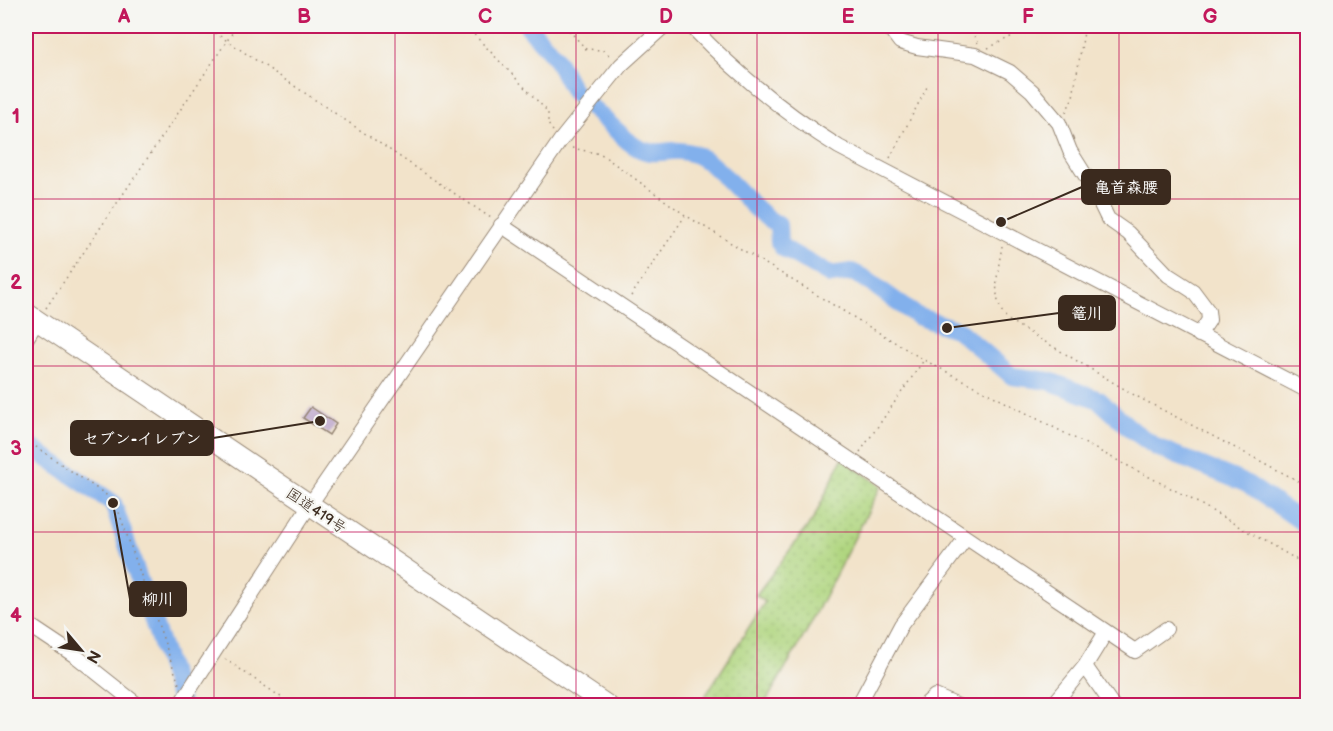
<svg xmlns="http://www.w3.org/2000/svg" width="1333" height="731" font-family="'Balsamiq Sans','Klee One',sans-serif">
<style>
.grass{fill:url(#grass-dots);stroke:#76804f;stroke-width:1.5}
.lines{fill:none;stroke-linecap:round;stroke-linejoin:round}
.river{stroke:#82b0ec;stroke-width:18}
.building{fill:#b79fc8}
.minor-casing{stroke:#968674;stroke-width:16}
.highway-casing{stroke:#968674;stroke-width:22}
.path{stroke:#968674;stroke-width:1.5;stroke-dasharray:1.5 4.5;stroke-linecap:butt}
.minor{stroke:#fff;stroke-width:14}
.highway{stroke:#fff;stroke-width:20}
.grid{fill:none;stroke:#c2185b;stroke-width:1.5;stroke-opacity:0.55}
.labels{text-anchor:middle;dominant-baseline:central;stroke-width:4.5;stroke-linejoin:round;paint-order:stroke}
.street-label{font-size:15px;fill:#3b2a1e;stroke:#f6f6f2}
.leader{fill:none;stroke:#3b2a1e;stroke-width:2}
.callout-dot{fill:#3b2a1e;stroke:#f6f6f2;stroke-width:2}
.callout{fill:#3b2a1e;stroke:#3b2a1e;stroke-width:2}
.callout-label{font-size:16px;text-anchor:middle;font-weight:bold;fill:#fff}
.neatline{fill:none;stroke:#c2185b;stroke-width:2}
.grid-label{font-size:20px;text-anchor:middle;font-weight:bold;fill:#c2185b}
</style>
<defs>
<pattern id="grass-dots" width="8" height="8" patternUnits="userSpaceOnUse" patternTransform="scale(1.5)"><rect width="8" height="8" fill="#b0d680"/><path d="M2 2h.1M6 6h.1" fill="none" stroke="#98b86e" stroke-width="1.8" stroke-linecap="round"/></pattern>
</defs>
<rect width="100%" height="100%" fill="#f6f6f2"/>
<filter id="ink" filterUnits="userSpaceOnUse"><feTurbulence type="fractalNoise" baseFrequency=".0167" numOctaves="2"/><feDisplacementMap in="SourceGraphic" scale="12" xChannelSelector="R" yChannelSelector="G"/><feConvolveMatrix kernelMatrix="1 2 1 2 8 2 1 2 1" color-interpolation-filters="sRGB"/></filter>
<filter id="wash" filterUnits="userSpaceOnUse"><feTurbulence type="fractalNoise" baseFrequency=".008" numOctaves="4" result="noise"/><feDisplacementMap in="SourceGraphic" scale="24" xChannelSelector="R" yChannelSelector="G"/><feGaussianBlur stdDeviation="1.35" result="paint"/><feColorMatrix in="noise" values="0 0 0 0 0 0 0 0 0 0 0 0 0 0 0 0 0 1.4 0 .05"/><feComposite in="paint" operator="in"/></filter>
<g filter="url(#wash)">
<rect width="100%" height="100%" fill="#f2e3ca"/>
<path class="grass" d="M842 459 881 486 808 629 764 705 699 706 765 602 756 595 814 518Z"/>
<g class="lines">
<path class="river" d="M528 26 555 57 573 91 629 142C655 163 668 144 694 154 719 162 748 209 778 225L779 242 783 248 830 275 852 272 864 278 917 316 958 330 1012 376 1049 381 1099 400 1132 430 1156 447 1247 484 1308 526
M26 444 113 503 182 706"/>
</g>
<g id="blocks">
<path class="building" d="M311 407 336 424 329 435 303 418Z"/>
</g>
</g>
<g filter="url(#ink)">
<use href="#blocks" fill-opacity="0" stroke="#968674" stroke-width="1.5"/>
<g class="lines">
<g class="minor-casing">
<path id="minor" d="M691 26C736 73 784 113 839 147L1308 391
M888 26 900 42 917 47 975 55 1010 72 1032 91 1059 123 1070 151 1092 186 1108 219 1128 233 1168 275 1193 291 1208 311 1209 320 1199 335
M501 225 1135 651 1166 629
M26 339 37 321
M26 623 77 657 139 706
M1106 632 1085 666 1113 706
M179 706 309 506 560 141 621 65 664 26
M858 706 901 625 965 539
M924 706 935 696 958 706
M1052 706 1085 666"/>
</g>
<g class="highway-casing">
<path id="highway" d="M26 313 608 706"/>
</g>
<path class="path" d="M205 26 491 218
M466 26 548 112V124L553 131
M565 26 586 49 602 50 612 57
M968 26 978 43
M988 48 1033 26
M1066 112 1073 97 1085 26
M572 148 601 154 685 215 924 360 1184 495 1308 566
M890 158 927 87
M1002 246C998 271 989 304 1010 321L1136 396 1308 486
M631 296 685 216
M46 308 237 26
M26 440 115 501 179 684
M860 452 924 360
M225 659 294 706"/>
<use href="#minor" class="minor"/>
<use href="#highway" class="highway"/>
</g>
</g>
<path class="grid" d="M214 26V706M395 26V706M576 26V706M757 26V706M938 26V706M1119 26V706M26 199H1308M26 366H1308M26 532H1308"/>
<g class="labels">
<g class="street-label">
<text transform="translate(316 511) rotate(34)">国道419号</text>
</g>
</g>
<path class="leader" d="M1001 222L1082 187M947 328L1059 313M320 421L213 438M113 503L130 599"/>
<g class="callout-dot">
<circle cx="1001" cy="222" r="6"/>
<circle cx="947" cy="328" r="6"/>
<circle cx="320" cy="421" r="6"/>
<circle cx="113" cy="503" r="6"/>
</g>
<g class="callout">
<rect x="1082" y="170" width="88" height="34" rx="6"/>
<rect x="1059" y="296" width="56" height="34" rx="6"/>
<rect x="71" y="421" width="142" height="34" rx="6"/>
<rect x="130" y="582" width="56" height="34" rx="6"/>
</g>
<g class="callout-label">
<text x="1126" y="193">亀首森腰</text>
<text x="1087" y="319">篭川</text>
<text x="142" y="444">セブン-イレブン</text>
<text x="158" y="605">柳川</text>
</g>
<rect width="1333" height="731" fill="none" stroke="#f6f6f2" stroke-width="66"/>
<g transform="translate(81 650) rotate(119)" stroke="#f6f6f2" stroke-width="4.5" paint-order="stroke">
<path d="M0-4.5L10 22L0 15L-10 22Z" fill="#3b2a1e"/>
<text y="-9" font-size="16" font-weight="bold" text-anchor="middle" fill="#3b2a1e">N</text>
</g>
<rect x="33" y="33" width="1267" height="665" class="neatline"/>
<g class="grid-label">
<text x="124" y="23">A</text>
<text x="304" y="23">B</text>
<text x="485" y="23">C</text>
<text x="666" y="23">D</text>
<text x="848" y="23">E</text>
<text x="1028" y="23">F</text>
<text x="1210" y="23">G</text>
<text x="16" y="123">1</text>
<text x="16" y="289">2</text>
<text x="16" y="455">3</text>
<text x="16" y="622">4</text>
</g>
</svg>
